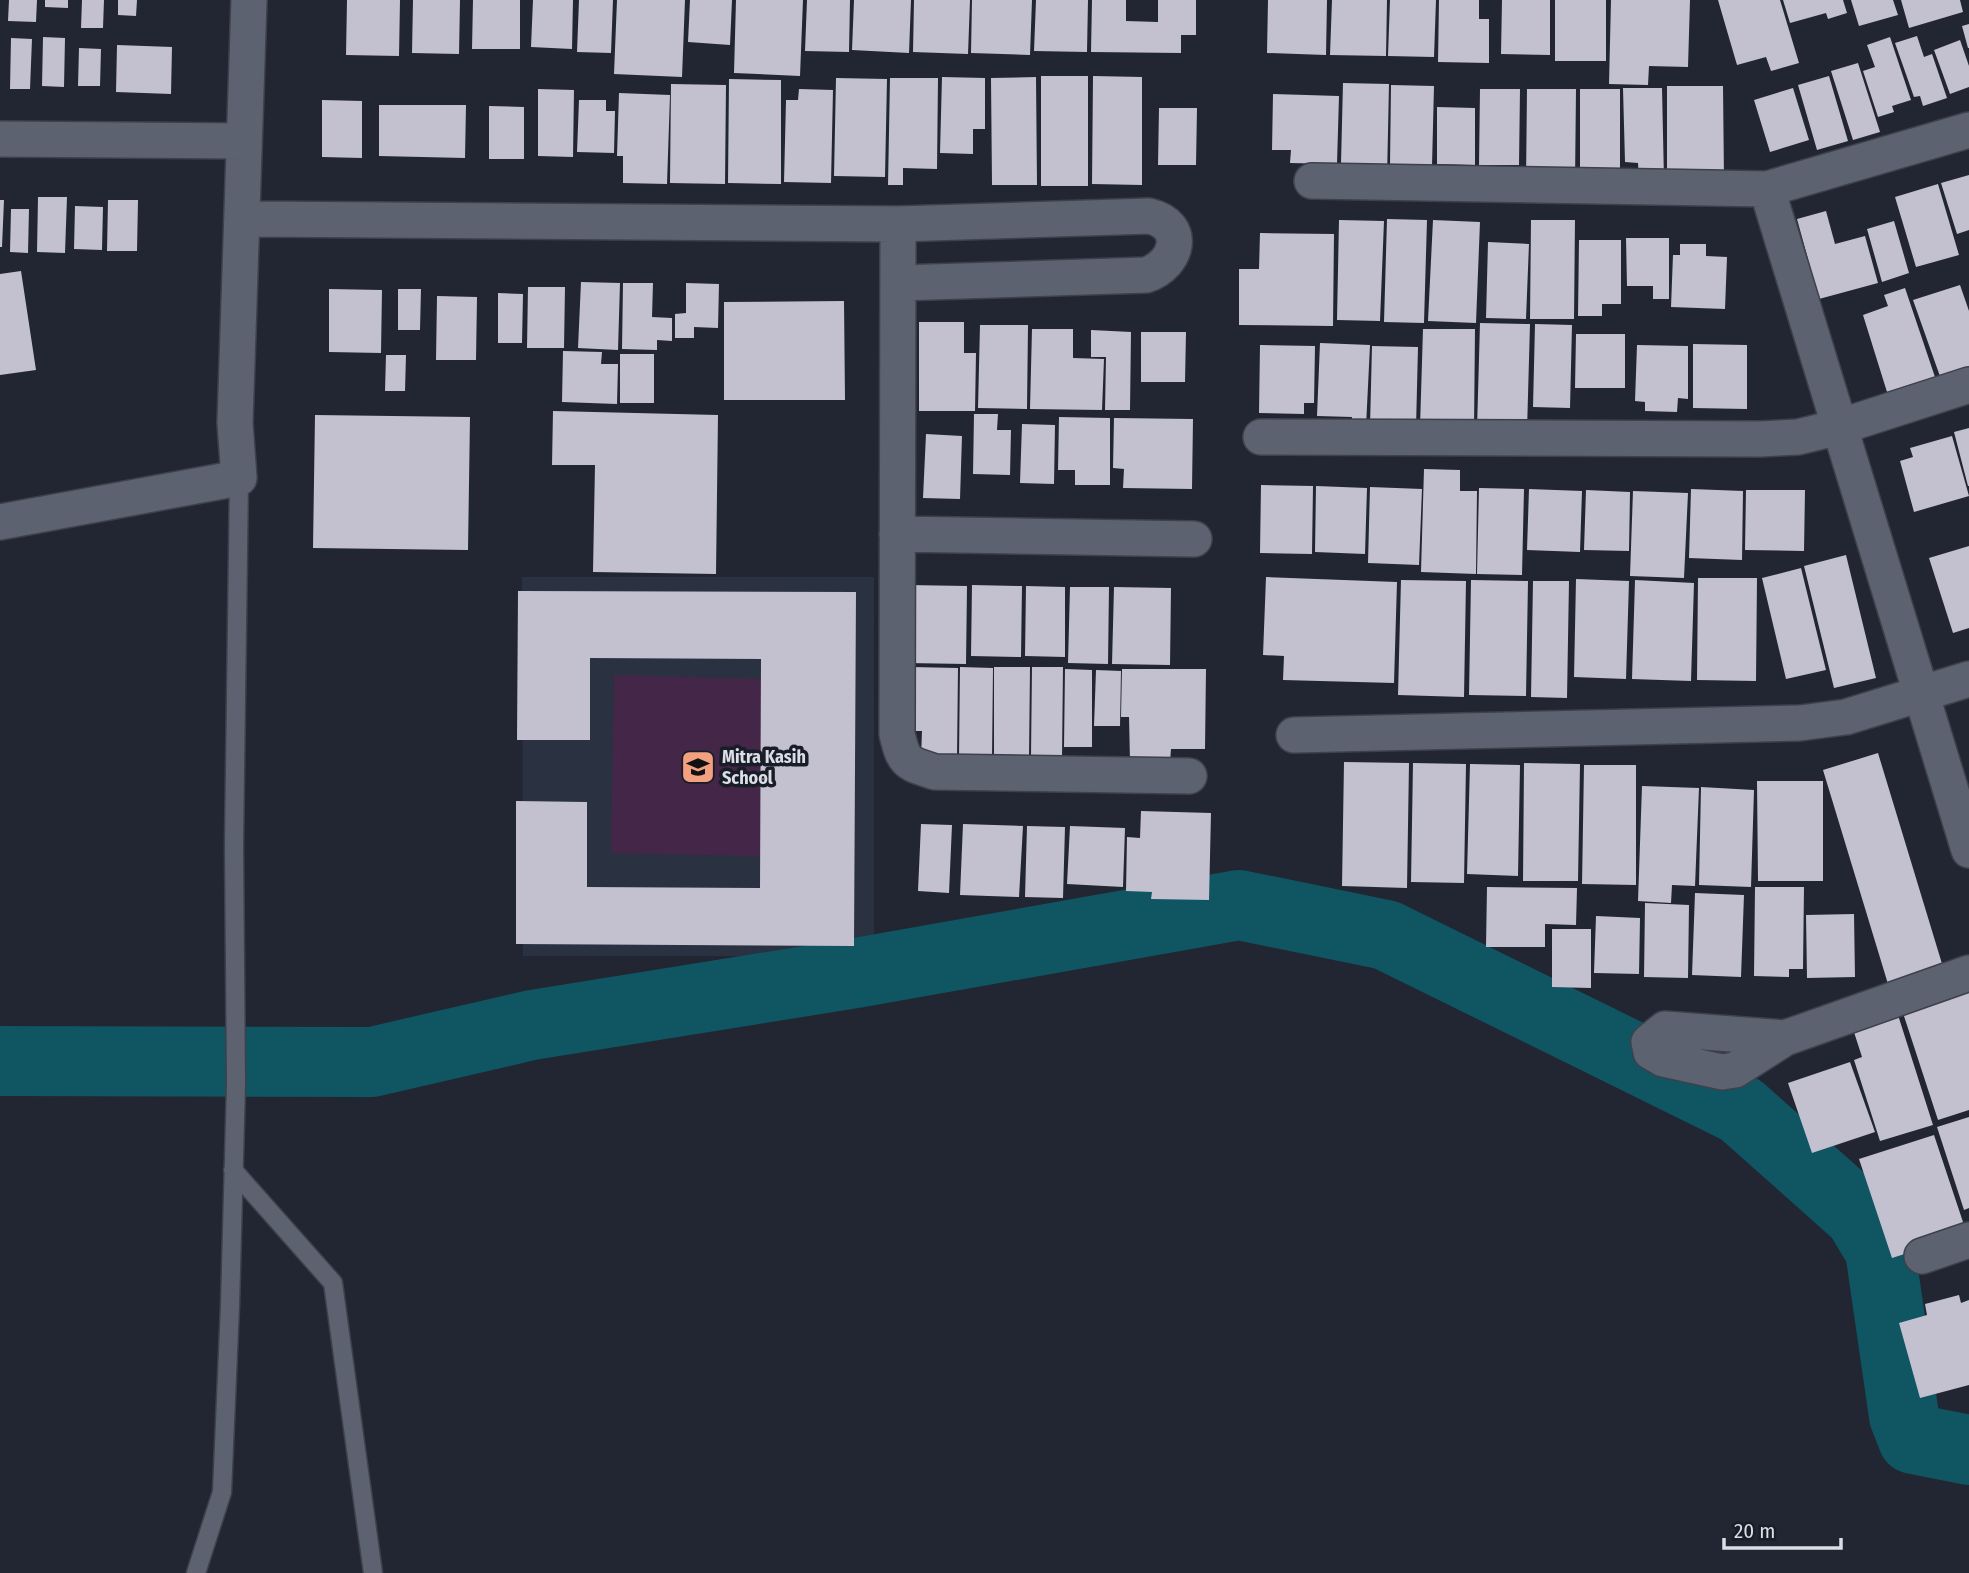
<svg xmlns="http://www.w3.org/2000/svg" width="1969" height="1573" font-family="'Fira Sans Condensed',sans-serif">
<style>
.built{fill:#2a3141}
.green{fill:#442748}
.lines{fill:none;stroke-linecap:round;stroke-linejoin:round}
.river{stroke:#0f5562;stroke-width:70}
.building{fill:#c3c0d0}
.lane-casing{stroke:#3d414b;stroke-width:21}
.street-casing{stroke:#3d414b;stroke-width:38}
.lane{stroke:#5d6270;stroke-width:18}
.street{stroke:#5d6270;stroke-width:35}
.labels{text-anchor:middle;dominant-baseline:central;stroke-width:7;stroke-linejoin:round;paint-order:stroke}
.poi-label{font-size:18px;font-weight:bold;fill:#dbdee6;stroke:#181d28;text-anchor:start}
</style>
<rect width="100%" height="100%" fill="#222632"/>
<path class="built" d="M522 577H874V956H523Z"/>
<path class="green" d="M614 675 799 680 795 857 611 853Z"/>
<g class="lines">
<path class="river" d="M0 1061 372 1062 532 1025 856 973 1239 905 1386 935 1741 1110 1859 1215 1880 1250 1904 1416 1913 1439 1969 1450"/>
</g>
<path class="building" d="M9 0H37L36 22 8 21Z
M45 0H68V8L45 7Z
M82 0H104L103 28H81Z
M118 0H137L136 16 118 15Z
M347 0H400L399 56 346 55Z
M413 0H460L459 54 412 53Z
M473 0H520V49H472Z
M533 0H573L572 49 531 47Z
M579 0H613L611 53 577 52Z
M617 0H685L682 77 614 74Z
M690 0H732L730 45 688 42Z
M736 0H803L800 76 734 73Z
M807 0H850L849 52 805 51Z
M854 0H911L909 53 852 50Z
M914 0H970L968 54 913 52Z
M972 0H1032L1030 55 971 53Z
M1036 0H1088L1087 52 1034 51Z
M1092 0H1126V21L1158 22V0H1196V35H1181V53L1091 52Z
M1268 0H1327L1326 55 1267 53Z
M1332 0H1387L1386 56 1330 55Z
M1390 0H1436L1434 57 1388 56Z
M1439 0H1479V19H1489V63L1438 62Z
M1502 0H1550V55L1501 54Z
M1555 0H1606V61H1555Z
M1611 0H1690L1688 67 1649 66 1648 85 1609 84Z
M1718 0H1780L1799 63 1771 71 1766 57 1737 65Z
M1783 0H1843L1847 13 1828 19 1826 13 1790 23Z
M1851 0H1893L1898 15 1859 26Z
M1901 0H1960L1963 12 1909 28Z
M1969 24V48H1968L1962 26Z
M1917 36 1924 57 1932 54 1947 98 1923 106 1920 96 1914 97 1895 43Z
M43 37 65 38 64 87 42 86Z
M1890 37 1911 100 1892 106 1894 112 1878 117 1863 71 1875 67 1867 45Z
M11 38 32 39 30 89H10Z
M1960 40 1969 66V87L1950 94 1934 50Z
M117 45 172 47 171 94 116 92Z
M79 48 101 49 100 86H78Z
M1858 63 1880 132 1853 140 1831 71Z
M1041 76H1088V186H1041Z
M1093 76 1142 77V185L1092 184Z
M1829 76 1848 141 1817 150 1798 85Z
M942 77 985 78V129H973V154L940 153Z
M1036 77 1037 185H992L991 78Z
M836 78 887 79 885 177 834 176Z
M890 78H938L937 169 903 168V185H888Z
M729 79 781 80V184L728 183Z
M1343 83 1389 84 1387 179 1363 178V164L1341 163Z
M671 84 726 85 725 184 670 183Z
M1391 85 1434 86 1432 166 1390 165Z
M1667 86H1723L1724 179H1667Z
M1623 88H1662L1664 180H1639L1638 163 1625 162Z
M1793 88 1809 140 1770 152 1754 100Z
M538 89 574 90 573 157 538 156Z
M799 89 833 90 831 183 784 182 786 100H798Z
M1480 89H1520L1519 165H1479Z
M1527 89H1576L1575 182H1526Z
M1580 89H1620V179H1580Z
M619 93 670 95 667 184 623 183V156H617Z
M1273 94 1339 96 1337 164 1290 163 1291 150H1272Z
M322 100 362 101V158L322 157Z
M579 100H606V111H615L614 153 577 152Z
M379 105H466L465 158 379 156Z
M489 106 524 107V159H489Z
M1437 107 1475 108V165L1437 164Z
M1159 108H1197L1196 165H1158Z
M1969 175V230L1957 234 1941 183Z
M1938 184 1959 255 1916 267 1895 197Z
M38 197H67L65 253 37 252Z
M0 200H4L2 247H0Z
M108 200H138L137 251H107Z
M75 206 103 207 102 250 74 249Z
M11 209H29L28 253 10 252Z
M1826 211 1835 244 1865 236 1878 283 1819 299 1797 219Z
M1387 219 1427 220 1424 323 1384 322Z
M1339 220 1384 221 1380 321 1337 320Z
M1433 220 1480 222 1476 323 1428 321Z
M1531 220H1575L1574 319H1530Z
M1894 221 1909 273 1882 282 1867 229Z
M1260 233 1334 234 1333 326 1239 325V269H1259Z
M1626 238H1669V299H1653V286H1627Z
M1579 240H1621V304H1602V316H1578Z
M1488 242 1529 244 1526 319 1486 318Z
M1680 244H1706V256L1727 257 1725 309 1671 307 1673 255H1680Z
M21 271 36 370 0 375V274Z
M581 282 620 283 618 350 578 348Z
M623 283H653L652 317 672 318V341L657 340V350L622 349Z
M686 283 719 284 718 328 694 327V338H675V314L686 313Z
M1960 285 1969 311V373L1942 382 1913 300Z
M528 287H565L564 348H527Z
M1905 288 1935 377 1887 392 1863 315 1888 306 1884 295Z
M329 289 382 290 381 353 329 352Z
M398 289H421L420 330H398Z
M498 293 523 294 522 343H498Z
M437 296 477 297 476 360H436Z
M844 301 845 400H724V302Z
M919 322H964V353H976L975 411H919Z
M1480 323 1530 324 1527 431 1477 429Z
M1535 324 1572 325 1570 408 1533 407Z
M980 325H1028L1027 409 978 408Z
M1032 329H1073V358L1104 359 1102 410 1030 409Z
M1423 329H1475L1474 429 1420 427Z
M1091 330 1131 332 1130 410H1105L1106 357H1091Z
M1141 332H1186L1185 382H1141Z
M1576 334H1625V388H1575Z
M1320 343 1370 345 1366 427H1351L1352 417 1317 416Z
M1693 344 1747 345V409L1693 408Z
M1260 345 1315 346 1314 403H1304V414L1259 413Z
M1637 345 1688 346V399L1678 398 1677 412 1645 411V402L1635 401Z
M1372 346 1418 347 1416 428 1370 426Z
M563 351 602 352 601 364H618L617 404 562 402Z
M620 354H654V403H620Z
M386 355H406L405 391H385Z
M553 411 718 415 716 574 593 572 595 465H552Z
M974 414H998L997 430H1011L1010 475 973 474Z
M315 415 470 417 468 550 313 548Z
M1059 417 1110 418V485H1075V470H1058Z
M1114 418 1193 419 1192 489 1123 488 1124 469 1113 468Z
M1022 424 1055 425 1054 484 1020 483Z
M1969 428V486H1968L1954 432Z
M926 434 962 436 960 499 923 498Z
M1952 436 1969 496 1914 512 1900 461 1913 457 1910 448Z
M1424 469 1460 470V491H1477L1476 574 1421 572Z
M1261 485 1313 486 1312 554 1260 553Z
M1316 486 1367 488 1365 554 1315 552Z
M1370 487 1422 489 1419 565 1368 563Z
M1479 488 1524 489 1522 575 1477 574Z
M1529 489 1582 491 1580 552 1527 550Z
M1691 489 1743 491 1742 560 1689 558Z
M1586 490 1630 492 1629 551 1584 550Z
M1746 490H1805L1804 551 1745 550Z
M1633 491 1688 493 1684 578 1630 576Z
M1969 546V628L1953 633 1929 558Z
M1846 555 1876 678 1834 688 1804 566Z
M1801 568 1826 670 1786 679 1762 578Z
M1266 577 1397 582 1394 683 1283 680 1284 656 1263 655Z
M1698 578H1757L1756 681 1697 680Z
M1576 579 1629 581 1626 679 1574 677Z
M1401 580 1466 581 1464 697 1398 695Z
M1471 580 1528 581 1526 696 1469 695Z
M1635 580 1694 583 1691 681 1632 679Z
M1533 581H1569L1567 698 1531 697Z
M908 585 967 586 966 664 907 663Z
M972 585 1022 586 1021 657 971 656Z
M1026 586 1065 587V657L1025 656Z
M1070 587H1109L1108 664 1068 663Z
M1114 587 1171 588 1170 665 1112 664Z
M518 591 856 592 854 946 516 944V801L587 802V887L760 888 761 659 590 658V740H517Z
M912 667 958 668 957 758 921 757 922 731H912Z
M960 667 993 668 992 758H959Z
M994 667H1030L1029 758H994Z
M1032 667H1063L1062 757 1031 756Z
M1065 669 1092 670V747H1064Z
M1122 669H1206L1205 749H1171L1170 762 1130 761 1129 717H1121Z
M1096 670 1121 671 1120 726H1094Z
M1878 753 1943 967 1888 984 1823 770Z
M1344 762 1409 763 1407 888 1342 886Z
M1413 763 1466 764 1464 883 1411 882Z
M1524 763 1580 764 1578 881H1523Z
M1470 764 1520 765 1518 876 1467 874Z
M1584 765H1636V885L1582 884Z
M1757 781H1823V881H1758Z
M1642 786 1699 788 1695 886 1672 885 1671 903 1638 901Z
M1701 787 1754 790 1751 887 1699 885Z
M1141 811 1211 813 1209 900 1151 899 1152 892 1126 891 1127 837 1140 838Z
M921 824 952 825 949 893 918 891Z
M963 824 1023 826 1019 897 960 895Z
M1027 826 1065 827 1063 898 1025 897Z
M1070 826 1125 828 1123 887 1067 884Z
M1487 887 1577 888 1576 925 1545 924V947H1486Z
M1755 887H1804L1803 969H1789V977L1754 976Z
M1695 893 1744 895 1741 977 1692 975Z
M1645 903 1689 905 1688 978 1644 977Z
M1854 914 1855 977 1807 978 1806 915Z
M1596 916 1640 918 1639 974 1594 973Z
M1552 929H1591V988L1552 987Z
M1969 992V1110L1938 1120 1903 1013Z
M1898 1015 1933 1125 1880 1141 1854 1060 1862 1057 1853 1029Z
M1850 1062 1875 1132 1812 1153 1788 1083Z
M1969 1117V1208L1964 1210 1937 1127Z
M1934 1135 1967 1234 1892 1258 1859 1159Z
M1959 1295 1961 1303 1969 1300V1385L1920 1398 1899 1323 1927 1315 1925 1304Z"/>
<g class="lines">
<g class="lane-casing">
<path id="lane" d="M233 1170 333 1283 373 1573
M196 1573 222 1492 230 1306 236 1084 234 845 239 478"/>
</g>
<g class="street-casing">
<path id="street" d="M0 139 243 141
M1312 181 1767 189 1969 130
M1767 189 1969 850
M242 219 898 224 1149 216C1188 225 1178 264 1146 275L899 283
M898 224 897 734C904 764 907 763 935 772L1189 776
M1261 437 1760 439 1798 437 1839 427 1969 385
M0 522 239 478 235 423 249 0
M897 534 1194 539
M1294 735 1800 723 1846 717 1969 679
M1785 1038 1665 1029 1649 1042 1651 1052 1663 1059 1722 1072 1735 1070 1785 1038 1969 973
M1922 1256 1969 1240"/>
</g>
<use href="#lane" class="lane"/>
<use href="#street" class="street"/>
</g>
<defs>
<g id="school-square" transform="scale(1.75)"><rect x="-9" y="-9" width="18" height="18" rx="4" fill="#f2a07f" stroke="#181d28"/><path d="M0-5L7-2L0 1L-7-2ZM-4 1L0 2.5L4 1V4Q0 6-4 4Z" fill="#111"/></g>
</defs>
<g fill-rule="evenodd">
<use href="#school-square" x="698" y="767"/>
</g>
<g class="labels">
<g class="poi-label">
<text x="722" y="757">Mitra Kasih<tspan x="722" dy="21">School</tspan></text>
</g>
</g>
<path d="M1724 1538v10h117v-10" fill="none" stroke="#dbdee6" stroke-width="3.5"/>
<text x="1734" y="1538" font-size="21" fill="#dbdee6" stroke="#181d28" stroke-width="5" paint-order="stroke">20 m</text>
</svg>
